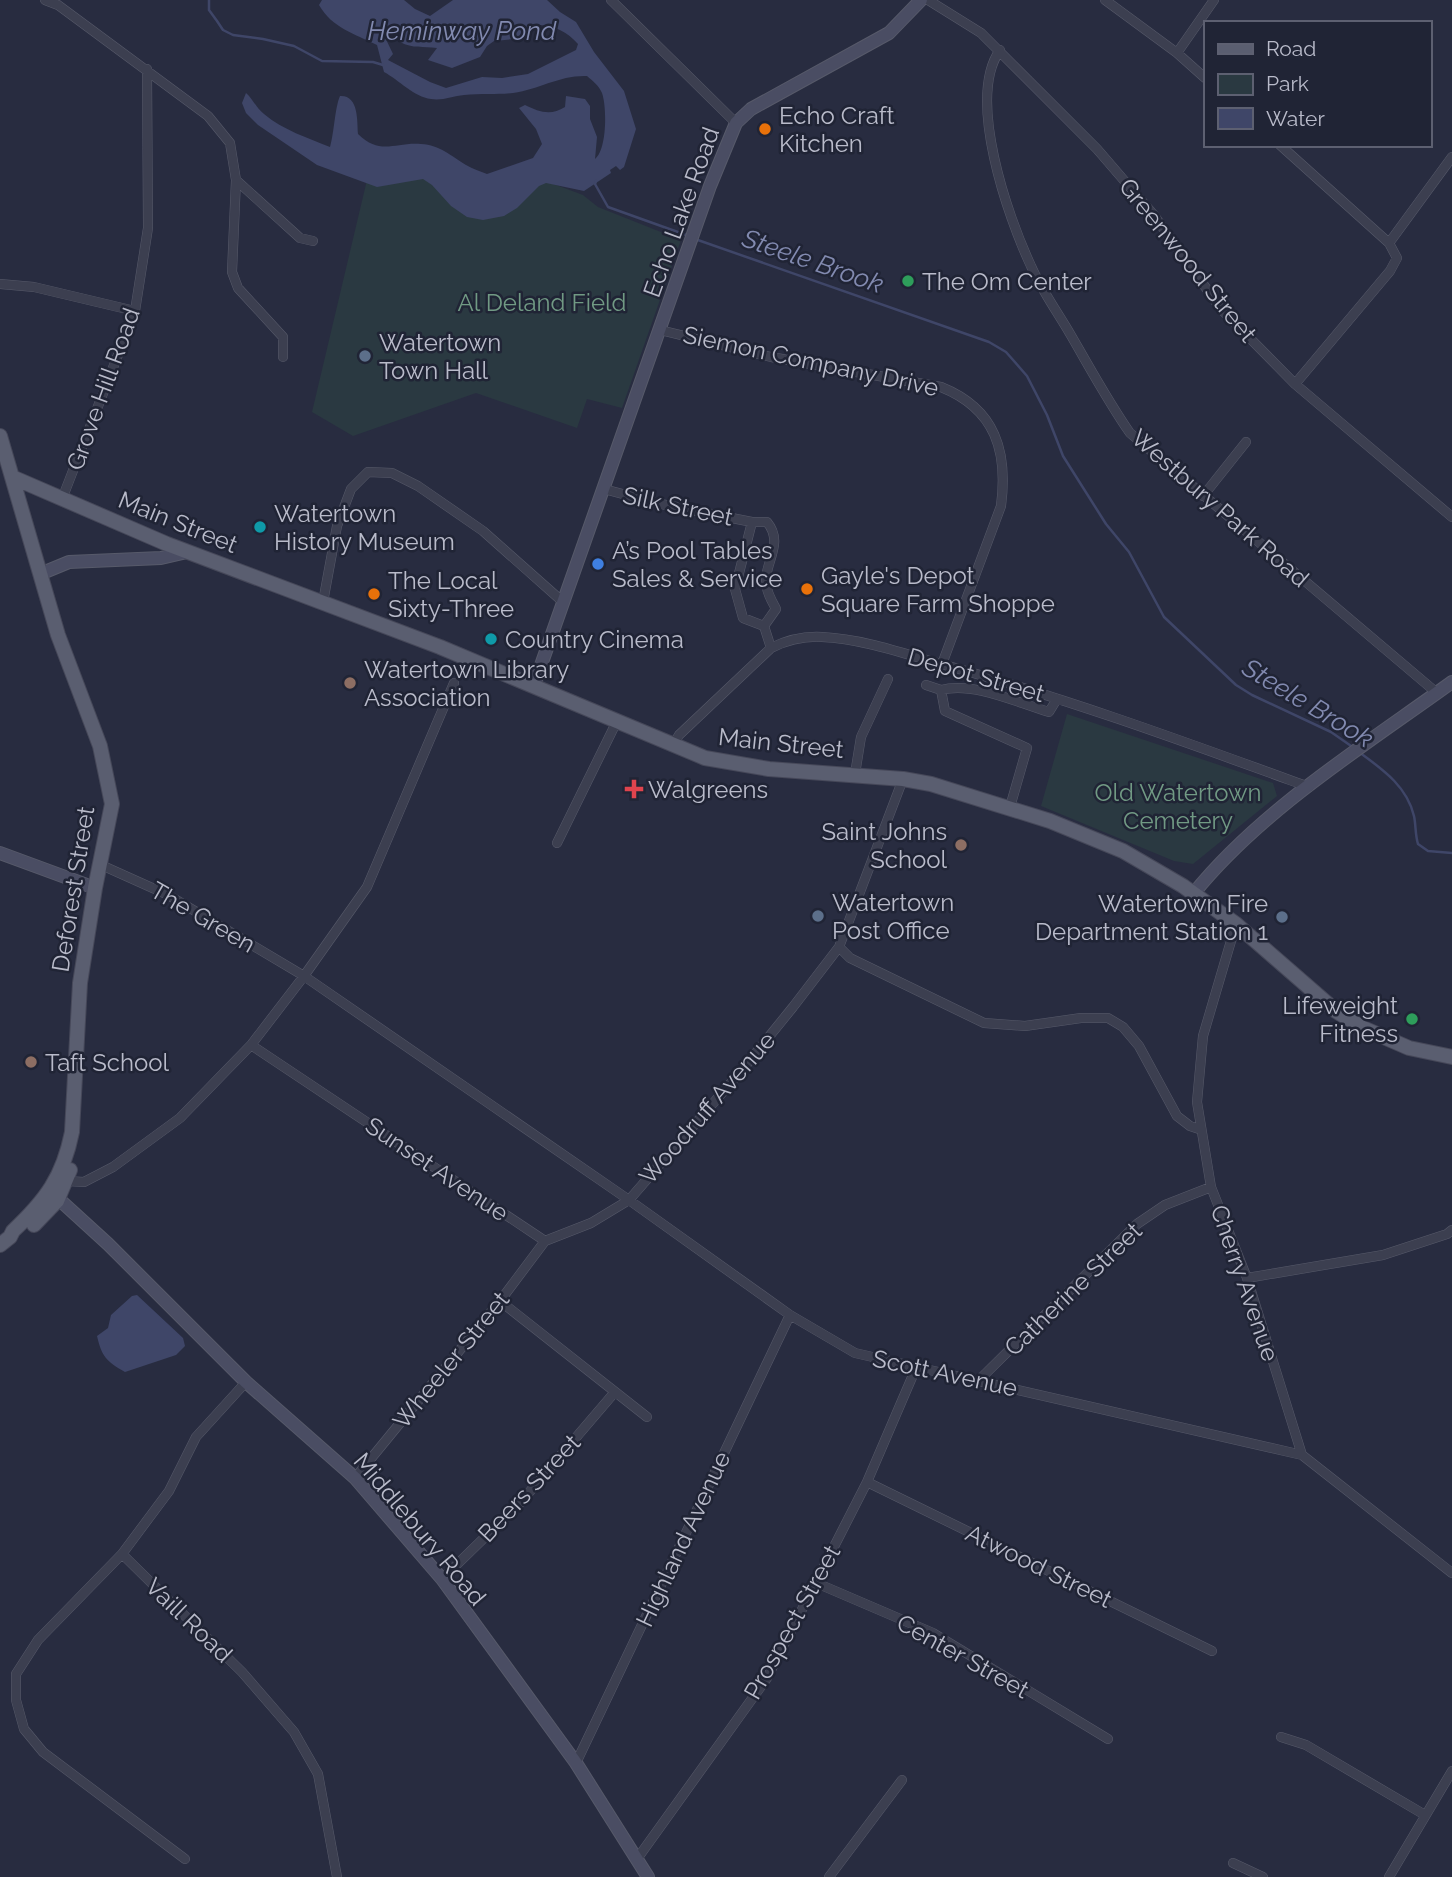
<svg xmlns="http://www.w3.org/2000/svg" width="1452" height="1877" font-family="Raleway,sans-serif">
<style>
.green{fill:#2a3941}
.water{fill:#3f4668;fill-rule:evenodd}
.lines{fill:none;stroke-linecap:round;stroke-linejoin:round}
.stream{stroke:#3f4668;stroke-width:2.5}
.street-casing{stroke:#575a6a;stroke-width:10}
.secondary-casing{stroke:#575a6a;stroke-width:14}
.primary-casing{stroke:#464859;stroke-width:16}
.street{stroke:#3c3f50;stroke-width:9}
.secondary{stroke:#4a4d63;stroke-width:12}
.primary{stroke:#5a5e70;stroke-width:14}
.food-dot{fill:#e8710a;stroke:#202435;stroke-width:2.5}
.leisure-dot{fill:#2e9e5b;stroke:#202435;stroke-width:2.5}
.service-dot{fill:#5c6f8a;stroke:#202435;stroke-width:2.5}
.culture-dot{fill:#0f9aa8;stroke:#202435;stroke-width:2.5}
.shop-dot{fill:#3f7fe0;stroke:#202435;stroke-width:2.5}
.education-dot{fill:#8d6e63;stroke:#202435;stroke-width:2.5}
.health-dot{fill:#e0444e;stroke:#202435;stroke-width:2.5}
.labels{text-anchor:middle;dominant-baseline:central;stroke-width:5;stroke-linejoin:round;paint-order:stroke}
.poi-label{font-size:24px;fill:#b9bbca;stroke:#202435;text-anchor:start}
.street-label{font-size:24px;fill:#b9bbca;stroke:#202435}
.park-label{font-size:24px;fill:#719a84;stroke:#202435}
.water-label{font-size:26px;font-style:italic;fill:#828ab0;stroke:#202435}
</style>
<rect width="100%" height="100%" fill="#282c40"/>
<path class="green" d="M371 163 453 178 540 179 583 195 598 207 681 240 622 408 587 399 577 428 476 393 353 436 312 412Z
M1067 714 1273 783 1277 796 1193 864 1174 861 1041 806Z"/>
<path class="water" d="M322 0H404L415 9 430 16 453 0H547L560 12 576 22 594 52 624 91 636 129 624 167 620 170 616 166 610 170 611 173 584 191 546 183 539 186 517 208 504 216 483 220 467 217 451 206 432 185 423 179 377 187 317 165 258 125 246 113 242 103 246 93C253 99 256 108 264 114 283 130 308 138 330 147 334 134 335 107 340 96 359 95 357 121 358 134 381 156 394 142 421 144 440 145 451 156 466 165 473 169 480 171 487 174L533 158 542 144 536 129 519 108 525 105C539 112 551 116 565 107L566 96 585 99 590 106V119L597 137 595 159C607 150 607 107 602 93 599 86 593 81 587 76 560 75 540 89 513 93 497 95 480 93 464 95 453 96 442 101 431 99 414 97 399 80 384 72L377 45C355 34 332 28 319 5ZM540 25C556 26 567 32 578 44L576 50 528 74 502 78 482 77 446 88 430 82 388 60 393 54 383 33 391 32 397 35 400 42C413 49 423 46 437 48L428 60 452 68 480 57 487 46 494 41 514 39 521 41 528 36 532 27Z
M137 1295 183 1338 185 1346 176 1355 125 1372C106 1361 102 1357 97 1336L108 1328 111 1315 132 1296Z"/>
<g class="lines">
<path class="stream" d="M209 0V10L217 21 223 30 233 35 263 39 294 46 322 61 373 62 383 65
M596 181 595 184 608 207 689 236
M695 239 989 342 1006 352 1027 376 1047 415 1063 456 1106 524 1129 552 1164 617 1236 685 1252 695 1331 732 1354 748
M1359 752C1382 769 1407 786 1414 816 1416 825 1415 834 1418 844L1428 851 1452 853"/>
<g class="street-casing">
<path id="street" d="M45 0 58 5 208 116 230 143 236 180 232 272 238 288 283 337V357
M611 0 736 123
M928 0 981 33 1097 149 1153 214 1221 309 1295 384 1452 517
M1105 0 1177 53 1205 78
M1000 50C966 98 1008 217 1031 266 1041 289 1056 310 1069 332 1089 366 1107 400 1130 433L1437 693
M1177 53 1214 0
M1280 145 1389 243 1397 258 1390 271 1295 384
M236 180 300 238 313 241
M1389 243 1452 157
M0 284 34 287 135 311
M660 330 771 357 941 387C996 409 1008 452 1001 506L942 664
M604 489 656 503 752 522 735 589 743 618 764 626 771 648
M1203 496 1246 442
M62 499 135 311 148 228 147 69
M752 522H767C786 545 761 565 767 588 768 595 773 603 776 609L764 626
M323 602 337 526 351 489 368 472 392 473 418 486 483 531 563 602
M926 685 941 690
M941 690 945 711 1027 748 1010 807
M941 690C973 681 1018 703 1049 712L1057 699
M673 745 679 735 771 648C787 640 804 636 822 637 863 639 902 653 941 664 1066 698 1188 743 1309 787
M855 774 861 737 888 679
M557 843 617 721
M99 864 168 895 304 976 629 1200 790 1315 855 1353 1302 1455
M1236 924 1203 1036 1197 1102 1211 1187 1247 1278 1302 1455 1452 1573
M839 947 850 958 984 1023 1025 1026 1081 1018H1108L1123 1027 1139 1046 1177 1116 1190 1126 1199 1129
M251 1045 545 1241
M67 1181 84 1182 113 1167 180 1118 251 1045 304 976 367 887 454 683
M545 1241 591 1223 629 1200 742 1070 793 1007 839 947 903 779
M1247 1278 1383 1255 1447 1234 1452 1230
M500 1301 647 1417
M979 1380 1137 1224 1165 1205 1211 1187
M355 1478 500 1301 545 1241
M867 1482 1212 1651
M122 1554 242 1672 294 1732 318 1774 337 1877
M442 1579 520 1503 614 1393
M814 1582 933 1633 1108 1739
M1281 1737 1306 1745 1425 1815
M576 1763 790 1315
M185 1859 43 1752 24 1729 16 1700V1674L38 1640 122 1554 169 1491 196 1437 246 1382
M637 1859 767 1678 867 1482 916 1368
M1233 1863 1263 1877
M829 1877 902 1780
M1389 1877 1452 1771"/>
</g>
<g class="secondary-casing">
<path id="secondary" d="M40 574 69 562 161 558 187 552
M534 685 710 186 736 123 751 109 889 33 921 0
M0 853 95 888
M1194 893C1261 810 1365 745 1452 682
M51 1192 108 1244 246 1382 355 1478 442 1579 576 1763 648 1877"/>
</g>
<g class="primary-casing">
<path id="primary" d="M0 436 58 635 100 746 112 804 95 888 80 983 72 1132C63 1177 46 1200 13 1231L10 1237 0 1245
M12 477 167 544 440 647 705 758 769 769 903 779 931 784 1050 821 1123 851 1183 886 1236 924 1336 1011 1363 1028 1409 1048 1452 1057
M34 1225 57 1201 70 1170"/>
</g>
<use href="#street" class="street"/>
<use href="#secondary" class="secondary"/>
<use href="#primary" class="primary"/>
</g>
<g class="food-dot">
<circle cx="765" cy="129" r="7"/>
<circle cx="807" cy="589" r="7"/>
<circle cx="374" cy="594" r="7"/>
</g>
<g class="leisure-dot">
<circle cx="908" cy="281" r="7"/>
<circle cx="1412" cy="1019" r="7"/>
</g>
<g class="service-dot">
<circle cx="365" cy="356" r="7"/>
<circle cx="818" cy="916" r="7"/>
<circle cx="1282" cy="917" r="7"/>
</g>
<g class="culture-dot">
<circle cx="260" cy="527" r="7"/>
<circle cx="491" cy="639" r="7"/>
</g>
<circle class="shop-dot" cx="598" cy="564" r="7"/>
<g class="education-dot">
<circle cx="350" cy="683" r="7"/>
<circle cx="961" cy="845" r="7"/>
<circle cx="31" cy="1062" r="7"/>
</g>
<path class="health-dot" d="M630.5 778.5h7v7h7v7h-7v7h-7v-7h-7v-7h7z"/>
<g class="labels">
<g class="poi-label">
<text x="779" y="115">Echo Craft<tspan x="779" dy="28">Kitchen</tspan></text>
<text x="922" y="281">The Om Center</text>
<text x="379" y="342">Watertown<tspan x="379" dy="28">Town Hall</tspan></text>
<text x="274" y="513">Watertown<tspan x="274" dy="28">History Museum</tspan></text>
<text x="612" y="550">A’s Pool Tables<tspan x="612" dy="28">Sales &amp; Service</tspan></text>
<text x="821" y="575">Gayle's Depot<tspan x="821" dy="28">Square Farm Shoppe</tspan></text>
<text x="388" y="580">The Local<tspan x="388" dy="28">Sixty-Three</tspan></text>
<text x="505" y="639">Country Cinema</text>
<text x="364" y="669">Watertown Library<tspan x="364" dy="28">Association</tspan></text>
<text x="648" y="789">Walgreens</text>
<text x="947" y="831" text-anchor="end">Saint Johns<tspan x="947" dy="28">School</tspan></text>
<text x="832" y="902">Watertown<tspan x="832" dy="28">Post Office</tspan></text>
<text x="1268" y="903" text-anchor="end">Watertown Fire<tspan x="1268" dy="28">Department Station 1</tspan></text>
<text x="1398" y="1005" text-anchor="end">Lifeweight<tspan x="1398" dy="28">Fitness</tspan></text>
<text x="45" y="1062">Taft School</text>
</g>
<g class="street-label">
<text transform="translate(681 212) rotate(-70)">Echo Lake Road</text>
<text transform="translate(1188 260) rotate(51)">Greenwood Street</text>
<text transform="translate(811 361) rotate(12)">Siemon Company Drive</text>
<text transform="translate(103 389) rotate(-70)">Grove Hill Road</text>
<text transform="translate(678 506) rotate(12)">Silk Street</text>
<text transform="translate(1220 508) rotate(41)">Westbury Park Road</text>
<text transform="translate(178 522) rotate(22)">Main Street</text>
<text transform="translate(976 675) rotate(16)">Depot Street</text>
<text transform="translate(781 743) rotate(6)">Main Street</text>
<text transform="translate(73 889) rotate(-81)">Deforest Street</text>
<text transform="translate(203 917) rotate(30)">The Green</text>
<text transform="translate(707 1108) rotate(-49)">Woodruff Avenue</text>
<text transform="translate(437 1169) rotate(34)">Sunset Avenue</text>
<text transform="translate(1245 1283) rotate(71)">Cherry Avenue</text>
<text transform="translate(1073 1289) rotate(-44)">Catherine Street</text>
<text transform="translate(451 1360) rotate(-51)">Wheeler Street</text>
<text transform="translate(945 1373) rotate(12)">Scott Avenue</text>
<text transform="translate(529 1488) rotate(-47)">Beers Street</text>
<text transform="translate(420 1529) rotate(50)">Middlebury Road</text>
<text transform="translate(683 1539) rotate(-65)">Highland Avenue</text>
<text transform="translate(1039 1566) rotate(26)">Atwood Street</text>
<text transform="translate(189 1620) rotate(44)">Vaill Road</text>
<text transform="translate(792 1622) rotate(-61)">Prospect Street</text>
<text transform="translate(963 1656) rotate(29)">Center Street</text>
</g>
<g class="park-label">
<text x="542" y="302">Al Deland Field</text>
<text x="1178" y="792">Old Watertown<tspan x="1178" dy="28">Cemetery</tspan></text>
</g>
<g class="water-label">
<text x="462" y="31">Heminway Pond</text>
<text transform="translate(813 261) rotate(19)">Steele Brook</text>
<text transform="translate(1308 703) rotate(31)">Steele Brook</text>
</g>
</g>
<rect x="1204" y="21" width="228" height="126" fill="#202435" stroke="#5d6071" stroke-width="2"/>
<rect x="1218" y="44" width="35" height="10" fill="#5a5e70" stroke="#5d6071" stroke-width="2"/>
<text x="1266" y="56" font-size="21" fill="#b9bbca">Road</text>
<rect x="1218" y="74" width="35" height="21" fill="#2a3941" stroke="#5d6071" stroke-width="2"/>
<text x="1266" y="91" font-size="21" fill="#b9bbca">Park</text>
<rect x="1218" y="108" width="35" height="21" fill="#3f4668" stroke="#5d6071" stroke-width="2"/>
<text x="1266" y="126" font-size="21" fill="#b9bbca">Water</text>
</svg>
